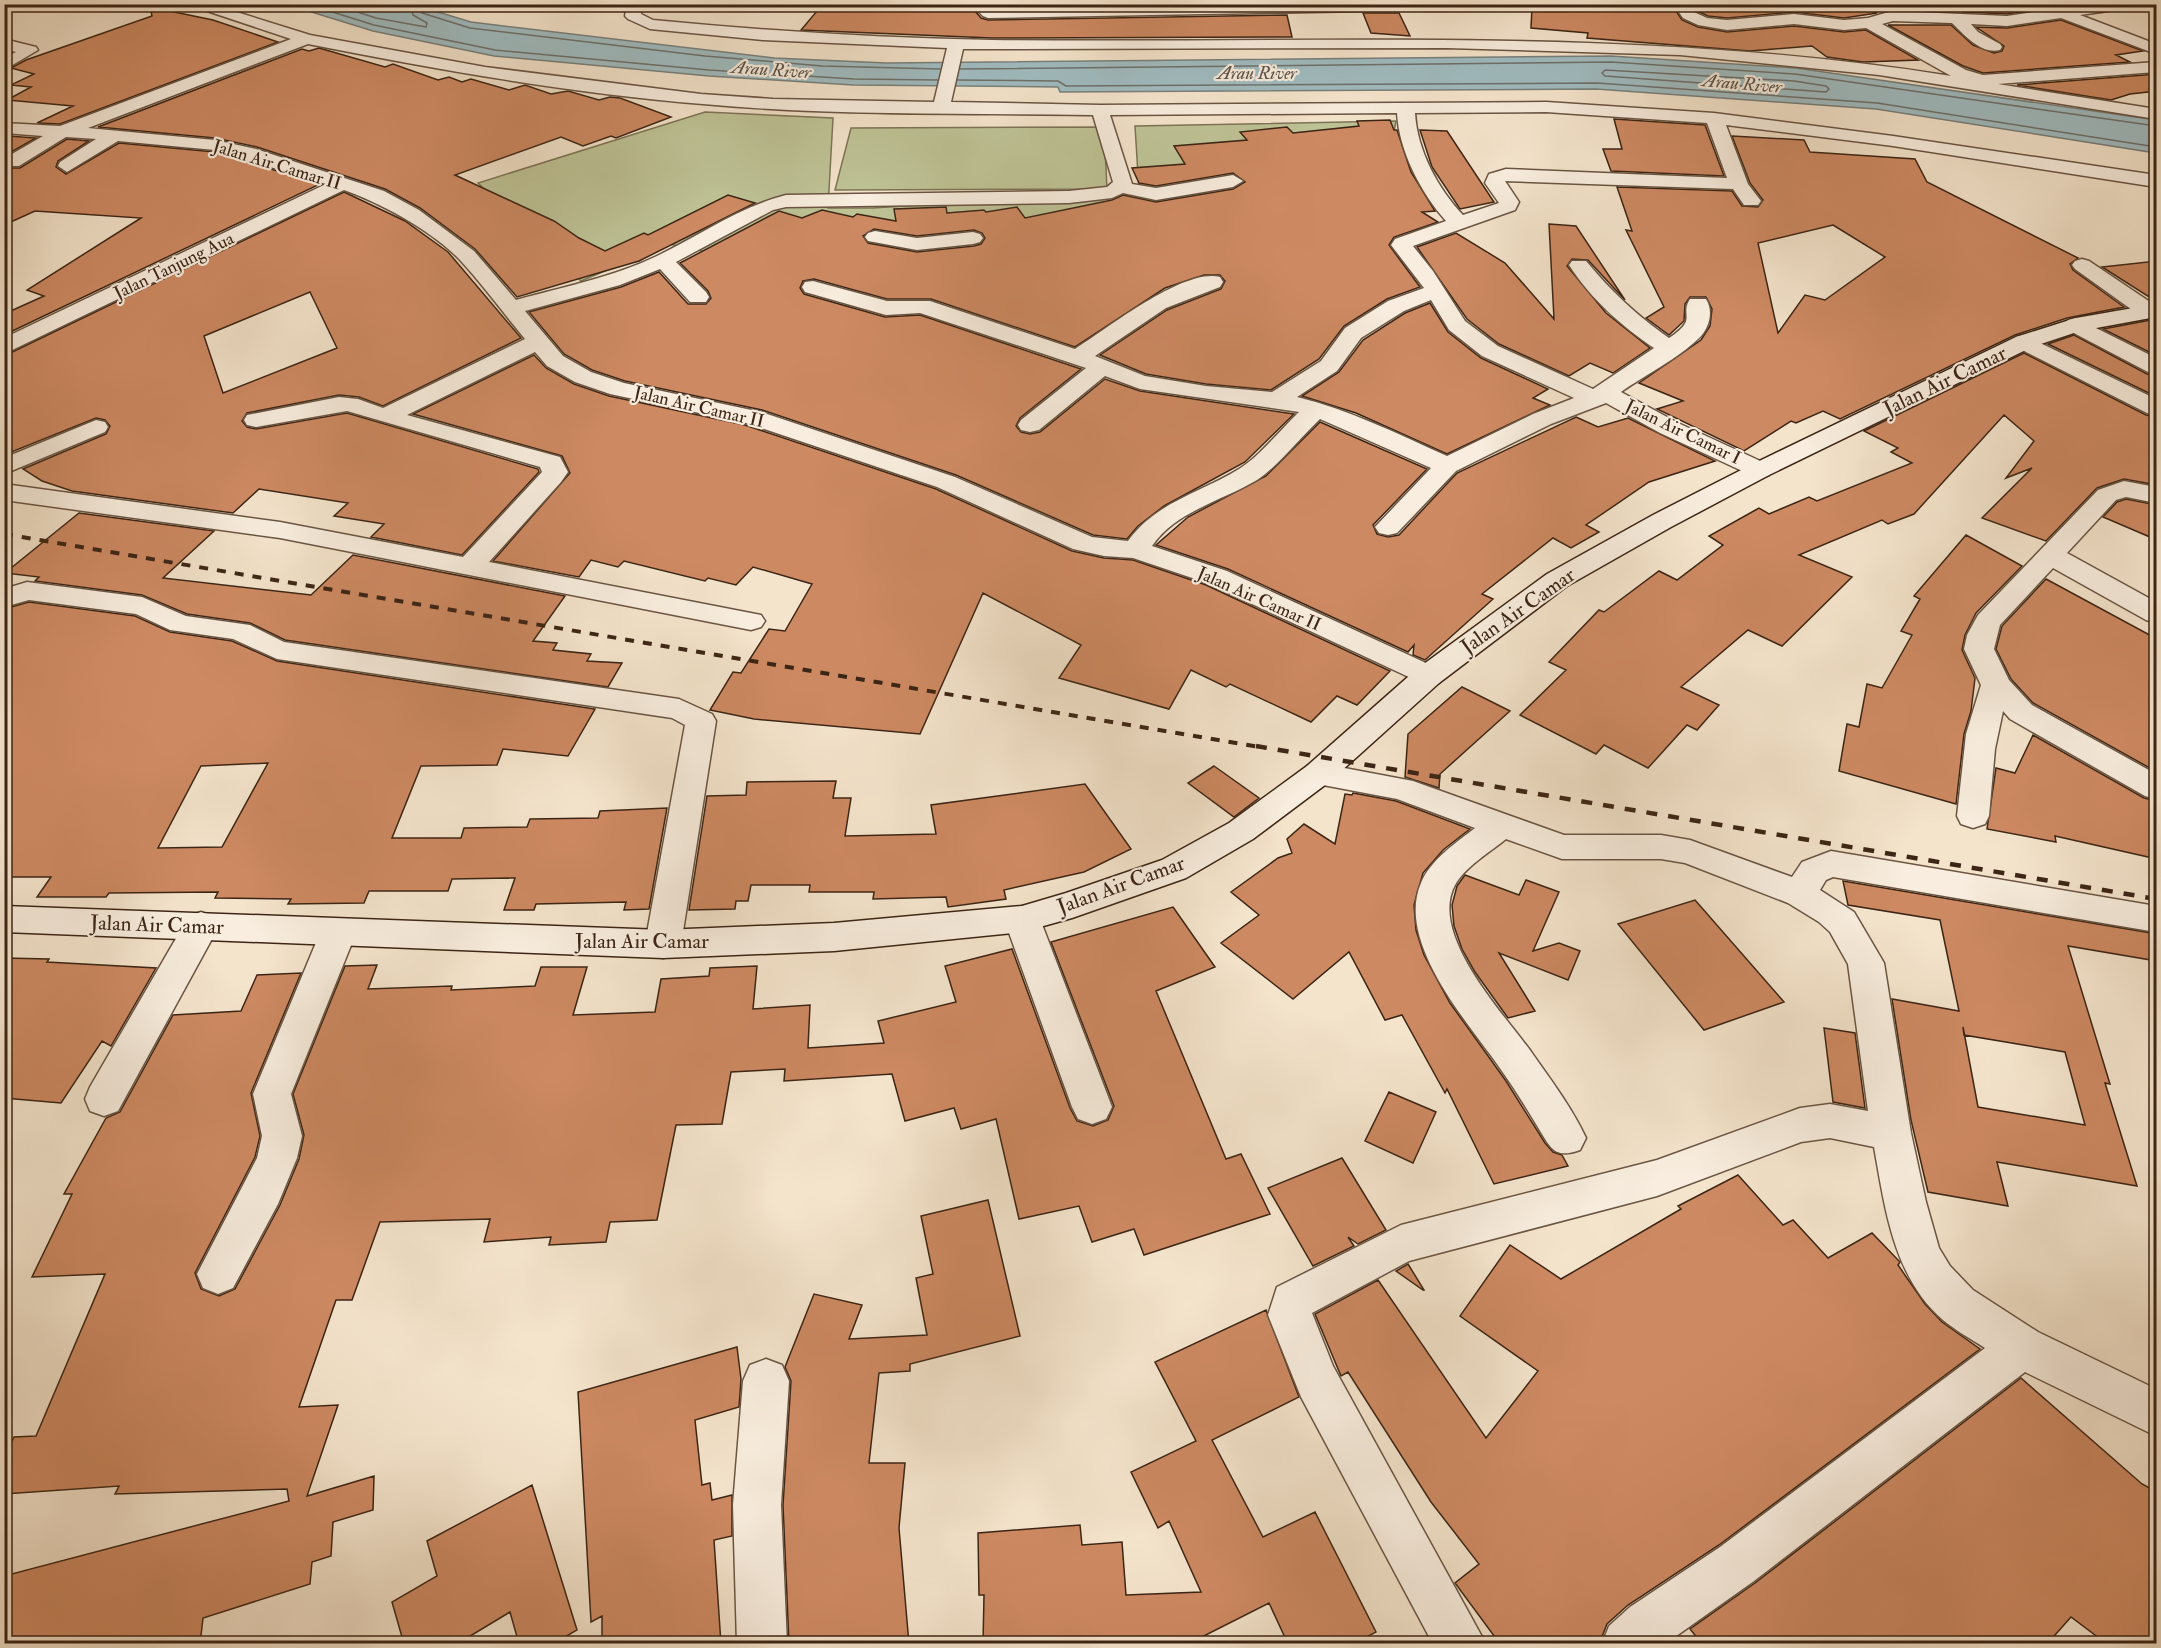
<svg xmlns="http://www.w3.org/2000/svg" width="2161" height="1648" font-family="'IM FELL Double Pica',serif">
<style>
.green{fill:#bec396;stroke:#7d7456;stroke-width:1.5}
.water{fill:#a0bcc1;stroke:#78807c;stroke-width:1.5}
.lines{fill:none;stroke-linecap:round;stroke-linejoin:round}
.shore{stroke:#6e706b;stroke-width:1.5}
.building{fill:#cd8962;stroke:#3c2515;stroke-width:1.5;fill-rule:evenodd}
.street-casing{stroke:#6a5543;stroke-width:3}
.secondary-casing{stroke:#3c2515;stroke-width:3}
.street{fill:#f8edde;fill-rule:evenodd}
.secondary{fill:#f8edde;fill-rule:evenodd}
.rail-far1{stroke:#3c2515;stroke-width:4;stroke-dasharray:9 9;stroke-linecap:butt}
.rail{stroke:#3c2515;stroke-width:4.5;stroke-dasharray:11 11;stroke-linecap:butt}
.labels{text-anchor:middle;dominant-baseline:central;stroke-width:4.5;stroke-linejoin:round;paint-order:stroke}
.far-water-label{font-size:18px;font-style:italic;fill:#5a5249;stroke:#f8edde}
.far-street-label{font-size:18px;fill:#3c2515;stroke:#f8edde}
.street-label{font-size:21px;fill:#3c2515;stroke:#f8edde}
</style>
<rect width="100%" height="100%" fill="#f4e4cc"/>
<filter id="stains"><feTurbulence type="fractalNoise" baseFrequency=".00333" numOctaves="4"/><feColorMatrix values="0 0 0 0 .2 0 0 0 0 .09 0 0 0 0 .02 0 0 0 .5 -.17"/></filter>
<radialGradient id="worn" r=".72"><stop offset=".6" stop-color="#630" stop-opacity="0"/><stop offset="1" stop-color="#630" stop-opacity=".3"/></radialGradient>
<path class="green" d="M705 112 833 118 828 208H873L1139 191 1135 126 1396 121 1380 208 815 275 669 244 581 281 478 183Z
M1104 127 1107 189 835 190 851 128Z"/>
<path class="water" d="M289 5H415L471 22 774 58 887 63 1611 56 1796 68 2156 120V153L1876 109 1596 89 1060 92 1058 87 853 85 709 76 494 56 373 31Z"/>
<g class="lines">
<path class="shore" d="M307 4 374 25 495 50 709 70 854 79 938 80
M333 4 376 18 426 27 427 23 413 15 410 4
M418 4 422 13 470 28 705 56 822 66 940 69
M960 69 1611 62 1795 74 2156 126
M1605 70 1794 81 1826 86 1829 89 1826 92 1605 76 1602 73Z
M957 80 1058 81 1066 86 1597 83 1877 103 2156 147"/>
</g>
<path class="building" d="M823 4H969L981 18 988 20 1287 15 1292 37 992 38 801 30Z
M1603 4H1680L1676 11 1682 20 1698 27 1727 32 1794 26 1844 32 1866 30 1918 60 1863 62 1827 57 1812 46 1750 51 1587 38 1588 33 1531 28 1532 7 1605 6Z
M1700 4H1849L1877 13 1844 18 1794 12 1727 18 1708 16 1697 11Z
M2015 4H2040L2048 8 2007 14 1962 12Z
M150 7 213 20 278 42 60 124 37 123 73 106 7 100 31 87 11 85 34 74 11 68 26 60 152 16Z
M1363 13H1399L1410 36 1371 33Z
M2061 20 2143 51 2116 55 2130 62 1983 73 1963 66 1888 25H1951L1973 45 1994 53 2002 51 2004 46 1976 27 2007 28Z
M319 48 385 67 393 64 438 80 449 77 462 82 471 79 509 90 525 85 551 94 568 91 599 100 610 97 620 98 671 117 616 138 611 136 583 146 561 137 455 175 554 221 579 238 605 251 644 233 648 235 728 195 755 203 639 261 517 297 475 249 420 208 385 189 257 147 215 138 98 127 302 49 309 51Z
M2157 74V91L2130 94 2111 100 2017 85Z
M1614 119 1705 125 1724 176 1611 171 1603 149H1622Z
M1390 120 1394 130H1397L1411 172 1435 211 1422 212 1438 222 1394 237 1389 245 1420 287 1387 299 1344 326 1319 359 1271 390 1206 384 1146 374 1100 355 1167 310 1221 289 1225 281 1220 275H1204L1165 288 1075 347 931 299H887L814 279 803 281 800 288 804 294 885 317 920 315 1081 369 1020 418 1016 426 1021 432 1030 434 1040 432 1105 379 1140 391 1294 414 1245 462 1164 506 1138 526 1127 539 1093 535 956 475 762 410 625 381 592 370 564 354 529 312 621 287 659 272 688 304H706L711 298 708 291 680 263 779 211 802 218 822 210 853 217 857 214 896 221 894 209 946 207 947 213 984 210 986 212 1017 207 1025 218 1112 200 1123 195 1156 202 1233 189 1245 182 1233 173 1156 186 1139 183 1132 168 1185 164 1174 146 1247 140 1240 132 1287 127 1293 133 1359 126 1357 121ZM874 229 917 236 974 230 982 233 985 238 981 244 974 246 917 252 868 243 863 236Z
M1420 130 1447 131 1494 202 1460 209 1432 167Z
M8 136 36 138 4 156V137Z
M1732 136 1804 140 1810 152 1915 159 1927 182 2078 258 2070 264 2073 270 2124 307 2067 318 2015 335 1840 419 1823 411 1796 423 1791 421 1744 451 1657 409 1683 401 1639 383 1701 340 1710 326 1712 309 1706 297H1690L1685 304 1684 321 1669 335 1646 318 1664 307 1626 230 1632 231 1617 187 1732 191 1742 206 1758 207 1763 200 1750 183ZM1833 225 1885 257 1825 300 1805 295 1778 333 1758 243Z
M67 139 89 141 58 161 56 167 66 174 119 143 215 152 320 184 4 335V314L44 296 27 290 141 218 35 211 4 225V168H20Z
M344 192 405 221 448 252 521 338 383 406 359 397 339 395 247 413 242 421 247 427 256 429 347 413 538 469 539 472 462 555 371 537 384 524 334 516 348 503 259 489 233 513 72 491 42 481 23 469 106 434 110 426 105 420 96 418 4 455V356ZM310 292 337 348 223 393 204 336Z
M1549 224 1576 226 1625 300 1588 260 1572 259 1567 266 1606 313 1650 348 1613 373 1590 363 1569 376 1499 344 1467 319 1417 247 1456 233 1505 263 1554 319Z
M2157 261V302L2102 267Z
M1430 303 1448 332 1481 358 1548 389 1533 398 1550 405 1447 454 1356 413 1302 396 1339 372 1363 340 1405 313Z
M2156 319 2157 356 2103 329Z
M2074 335 2147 374 2157 376V397L2048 344Z
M2024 353 2146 415 2157 417V485L2124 479 2097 488 2046 541 1982 518 2032 468 2006 478 2034 441 2004 415 1914 514 1888 524 1882 520 1799 555 1852 577 1782 646 1748 630 1681 687 1719 705 1697 730 1687 725 1648 768 1604 745 1596 754 1520 715 1566 670 1549 662 1599 610 1604 612 1659 571 1677 580 1723 545 1709 536 1759 508 1769 514 1809 497 1817 501 1912 463 1891 452 1898 448 1864 431Z
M534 355 546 368 574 384 609 396 745 425 936 489 1072 551 1104 558 1133 560 1206 585 1390 671 1357 705 1337 696 1311 722 1230 684 1226 687 1191 670 1169 709 1059 678 1081 645 983 593 920 734 754 719 710 710 733 672 741 673 769 629 785 631 812 584 753 567 736 585 708 578 705 581 624 561 618 567 591 560 579 577 493 561 570 473 562 456 413 414Z
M1576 417 1598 427 1628 418 1715 461 1649 482 1586 525 1599 532 1571 548 1553 538 1482 594 1493 599 1425 660 1413 655 1414 645 1408 652 1228 569 1156 545 1188 517 1266 476 1320 422 1427 469 1373 525 1377 534 1388 537 1399 535 1457 473Z
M2126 499 2157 505V540L2103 517 2117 502Z
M79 513 214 531 163 578 311 595 353 555 565 596 533 641 557 643 553 650 591 654 587 661 622 663 608 687 285 640 250 623 187 614 142 595 35 581 39 577 5 573Z
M1966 535 2022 566 1976 613 1965 635 1962 650 1975 678 1971 711 1964 734 1956 804 1839 771 1847 724 1859 727 1867 684 1882 688 1912 635 1901 631 1920 599 1914 596Z
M2046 579 2157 639V772L2033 703 2011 679 1996 649 2002 626Z
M29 602 135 616 170 632 232 641 277 661 595 709 568 756 503 749 497 765 421 766 392 838H461L464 828 527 827 530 819 598 818 600 811 667 808 649 909 624 910 626 902 536 904 534 910H504L515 878 452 879 448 891H369L364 903 288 904 291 899 215 898 218 892 109 893 106 897H37L51 877H4V609ZM268 763 222 847 158 848 201 766Z
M1462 687 1510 711 1440 774 1439 788 1405 777 1408 734Z
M2033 735 2144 798 2157 801V859L2055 836 2056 842 1987 829 1996 768 2015 773Z
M1214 766 1259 798 1234 817 1188 783Z
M836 781 833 798H851L845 836 936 834 931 805 1085 784 1131 849 1084 872 1004 890 1006 899 948 907 946 897 873 899 874 892H809L810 885H751L748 901H736L735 909 689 910 707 796 746 795 747 782Z
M1353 793 1396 801 1470 829 1443 850 1423 873 1414 905 1416 930 1424 955 1450 1003 1506 1081 1545 1143 1553 1152 1562 1155 1568 1166 1494 1184 1447 1089 1445 1093 1402 1015 1385 1020 1349 952 1293 999 1221 943 1259 915 1231 892 1278 858 1292 853 1287 839 1304 824 1335 844 1345 794 1352 795Z
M1465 875 1519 895 1526 880 1559 892 1533 951 1559 943 1580 951 1568 980 1499 953 1535 1011 1508 1018 1475 972 1462 949 1454 926 1452 905 1457 886Z
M1843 881 2157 934V961L2068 946 2110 1084 2105 1083 2137 1186 1997 1162 2008 1206 1928 1192 1911 1120 1892 999 1959 1011 1940 920 1848 905ZM1963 1027 1964 1035 2065 1052 2085 1125 1978 1107Z
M1695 900 1784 1002 1704 1030 1618 924Z
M1173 907 1215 967 1156 991 1226 1159 1241 1154 1270 1214 1144 1255 1134 1229 1092 1242 1079 1206 1019 1219 996 1119 961 1129 954 1108 905 1121 892 1074 784 1081 785 1069 731 1072 722 1124 676 1125 657 1220 610 1222 606 1242 549 1245 551 1237 484 1242 490 1219 380 1222 352 1300H336L299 1407 338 1405 307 1496 374 1476 373 1510 333 1522 331 1556 312 1562 310 1584 203 1618 200 1644H4V1576L289 1501 287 1489 115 1494 119 1486 4 1494V1458L14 1437 36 1436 105 1274 32 1277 72 1194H64L106 1118 120 1112 173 1015 241 1011 257 975 301 973 251 1093 260 1136 255 1157 195 1273 201 1289 219 1296 235 1289 280 1205 299 1159 304 1135 293 1094 345 966 377 965 368 989 452 986 451 990 535 986 541 967H587L573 1015 655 1012 661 979 709 976 710 968 757 966 753 1009 810 1005 808 1048 884 1043 878 1021 956 1002 945 966 1012 949 1070 1108 1077 1121 1093 1126 1108 1120 1114 1106 1051 942Z
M4 958 49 959 47 962 156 968 111 1046 102 1041 61 1103 4 1098Z
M1824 1028 1855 1033 1865 1108 1833 1102Z
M1389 1092 1436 1112 1413 1163 1365 1141Z
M1342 1158 1386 1230 1358 1244 1348 1237 1354 1246 1313 1266 1268 1188Z
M1738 1175 1783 1225 1793 1220 1828 1258 1872 1233 1900 1262 1898 1265 1925 1304 1942 1322 1980 1349 1719 1545 1628 1605 1607 1624 1599 1644H1500L1455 1583 1479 1564 1431 1502 1348 1372 1341 1376 1315 1314 1378 1280 1486 1438 1538 1371 1460 1316 1510 1245 1561 1279 1681 1209 1678 1206Z
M988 1200 1020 1336 910 1364V1371L879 1373 869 1463H905L899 1528 909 1644H789L783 1505 791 1381 785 1367 814 1294 862 1305 849 1339 927 1335 916 1278 933 1274 921 1216Z
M1408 1264 1424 1290H1423L1396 1271Z
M1266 1310 1299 1397 1212 1440 1263 1537 1315 1512 1376 1632 1354 1644H1288L1269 1603 1188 1644H983L984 1595H979L978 1533 1080 1525 1082 1545 1122 1542 1126 1595 1201 1592 1169 1521 1158 1528 1131 1472 1196 1441 1155 1362Z
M737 1347 741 1379 739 1407 695 1420 702 1485 710 1483 712 1500 732 1495V1536L714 1540 721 1644H602V1616L591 1622 578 1392Z
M2021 1378 2142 1484 2157 1492V1644H2107L2071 1617 2047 1644H1702L1690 1629 1755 1583Z
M532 1485 577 1630 553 1644H519L510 1612 457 1644H404L392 1602 437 1576 427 1541Z"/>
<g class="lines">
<g class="street-casing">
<path id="street" d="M186 4H211L310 35 485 67 701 94 773 99 934 102 947 48 763 40 650 29 628 19 625 16 627 4H643L641 14 653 20C766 31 879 38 992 40 1313 44 1633 25 1951 76L1866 28 1844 30 1794 24 1727 30 1698 25 1683 18 1678 11 1683 4H1698L1694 12 1707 18 1727 20 1794 14 1844 20 1868 18 1892 11 2007 16 2087 4H2129L2122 9 2080 15 2156 44V54L2061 18 2007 26 1971 24 1978 32 2000 44 2002 47 2000 50C1982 55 1964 35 1952 23L1893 21 1882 24 1966 70 1983 75 2156 62V72L1998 84 2156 109V119L1879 75 1680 55 1447 48 963 49 951 102 1100 105 1546 102 1714 113 1893 136 2156 175V187L1893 146 1726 125 1748 184 1761 201 1758 205H1744L1733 189 1505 181 1519 202 1515 210 1413 246 1433 271 1465 321 1498 346 1593 389 1654 348C1620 325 1592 300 1569 265L1572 261H1586C1613 293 1635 314 1669 338 1699 318 1679 316 1690 299H1706C1714 311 1709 329 1699 338 1679 358 1645 375 1621 392L1678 423 1769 465 1773 470 1769 475 1760 478 1751 475 1660 433 1606 403 1551 424 1456 471 1397 533 1388 535 1379 533 1375 527 1431 468 1320 419C1302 436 1276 468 1257 480 1222 501 1176 511 1152 546L1227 571 1439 669 1443 676 1439 683 1428 686 1207 583 1133 558 1104 556 1073 549 937 487 746 423 610 394 575 382 547 366 535 352 407 415 560 457 568 472 561 482 489 562 761 615 765 621 761 627 751 630 280 538 4 500V484L280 522 463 557 542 472 540 467 347 411 256 427 247 425 244 420 247 415 339 397 358 399 383 408 525 339C504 314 484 286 461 261 434 232 381 203 344 190L4 354V338L326 184 215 150 118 141 67 172 58 166 60 162 96 139 66 137 19 166H5V158L43 136 4 133V123L60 126 291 39ZM308 44C439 70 570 93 703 104 832 116 963 113 1093 115L1113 182 1107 187 1069 191 786 195C739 207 700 235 657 256 613 277 563 287 516 300L474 251 419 210 384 191 256 149 215 140 88 128ZM1546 112 1707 123 1727 178 1506 169 1489 174 1485 183 1499 203 1463 215C1438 189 1417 150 1415 113ZM1397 113C1399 151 1421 193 1446 221L1395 239 1391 245 1424 288 1388 301 1345 328 1321 361 1272 392 1206 386 1145 376 1095 356 1166 308 1220 287 1223 282 1220 277C1183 268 1107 329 1075 349L930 301H887L813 281 805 282 802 287 805 292 886 315 920 313 1086 368 1021 420 1018 425 1021 430 1030 432 1039 430 1105 376 1140 389 1299 412C1281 429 1259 457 1239 469 1200 493 1156 502 1128 541L1092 537 955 477 761 412 624 383 591 372 563 356 525 311 620 285 660 269 690 302H706L709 297 706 292 676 262 773 210 786 207 1069 203 1112 198 1123 193 1156 200 1233 187 1243 181 1233 175 1156 188 1132 184 1110 115ZM1431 300 1449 330 1482 356 1574 398 1533 414 1447 456C1398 434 1350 410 1297 397L1337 371 1361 338 1404 311Z
M971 4H988L992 8 1200 4H1485L1478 9 988 18 983 16Z
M4 39 36 47 38 50 4 70V58L16 52 4 49Z
M875 231 917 238 973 232 980 234 983 238 980 242 973 244 917 250 868 241 865 237 868 233Z
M2082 259 2089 261 2156 306V317H2142L2075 269 2072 265 2075 261Z
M2076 318 2156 358V374L2148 372 2068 330 2065 325 2068 320Z
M2024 335 2156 399V415L2147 413 2016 347 2013 342 2016 337Z
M96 420 105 422 108 427 105 432 4 474V458Z
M2124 481 2156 487V503L2126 497 2116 500 2067 553 2156 602V623L2146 620 2053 568 2000 625 1994 649 2009 680 2032 705 2156 774V799L2145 796 2010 719 2003 711 1995 749 1989 816 1985 824 1973 828 1961 824 1957 816 1966 734 1981 685 1964 649 1967 635 1978 615 2098 490Z
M27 582 142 597 186 616 250 625 284 642 679 699 712 714 716 721 681 944 676 954 663 958 650 954 645 944 685 725 672 718 277 659 233 639 170 630 136 614 29 600 4 607V589Z
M1318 763 1413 781 1564 835H1661L1690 840 1792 877 1802 862 1831 851 2156 906V932L1833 877 1826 880 1820 890 1854 912 1884 963 1911 1133 1926 1202 1939 1248 1950 1266 1973 1290 2038 1332 2156 1389V1436L2025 1372 1754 1581 1665 1644H1602L1609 1626 1630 1607 1720 1547 1985 1348C1971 1339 1955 1330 1943 1320 1893 1277 1885 1207 1874 1147L1830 1138 1801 1142 1657 1196 1409 1261 1312 1313 1333 1366 1486 1644H1433L1301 1397 1268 1315 1277 1287 1401 1225 1657 1160 1800 1108 1830 1104 1868 1111 1848 964 1830 932 1819 922 1788 903 1685 863 1661 859H1562L1506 839C1490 852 1465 867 1455 885 1428 935 1505 1015 1532 1053 1551 1080 1572 1108 1586 1138L1580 1150C1555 1159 1551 1149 1539 1129 1526 1107 1512 1085 1497 1064 1465 1019 1396 941 1421 883 1431 859 1456 843 1475 828L1397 799 1307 782 1302 774 1307 766Z
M1022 906 1034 910 1040 919 1112 1107 1106 1119 1092 1124 1078 1119 1072 1107 1004 919 1010 910Z
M201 912 213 916 219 926 118 1111 104 1116 90 1111 85 1099 90 1087 189 916Z
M338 919 351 923 356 933 291 1094 302 1136 297 1158 278 1204 233 1288 218 1294 203 1288 197 1274 257 1158 262 1136 253 1094 320 933 325 923Z
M766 1359 782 1365 789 1381 781 1505 787 1644H737L733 1505 743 1381 750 1365Z"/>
</g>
<g class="secondary-casing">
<path id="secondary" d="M2156 304V317L2080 331 2032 347 1769 475 1671 527 1567 586 1439 683 1329 782 1253 839 1186 878 1072 918 1022 932 834 951 663 958 4 932V906L663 930 834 923 1022 906 1066 893 1162 860 1229 823 1307 766 1417 669 1547 574 1653 515 1751 465 2016 337 2076 318Z"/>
</g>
<use href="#street" class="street"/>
<use href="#secondary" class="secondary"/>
<path class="rail-far1" d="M4 534 1265 748"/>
<path class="rail" d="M1256 746 2156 899"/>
</g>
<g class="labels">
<g class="far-water-label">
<text transform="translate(771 70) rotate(4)">Arau River</text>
<text x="1257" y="73">Arau River</text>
<text transform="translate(1742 84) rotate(5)">Arau River</text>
</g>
<g class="far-street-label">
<text transform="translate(277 165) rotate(17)">Jalan Air Camar II</text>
<text transform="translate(174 266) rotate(-26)">Jalan Tanjung Aua</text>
<text transform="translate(699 407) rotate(13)">Jalan Air Camar II</text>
<text transform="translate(1683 432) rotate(26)">Jalan Air Camar I</text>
<text transform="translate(1259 599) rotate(24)">Jalan Air Camar II</text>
</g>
<g class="street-label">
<text transform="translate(1945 381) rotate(-26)">Jalan Air Camar</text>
<text transform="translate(1518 611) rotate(-35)">Jalan Air Camar</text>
<text transform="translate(1121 885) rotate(-20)">Jalan Air Camar</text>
<text transform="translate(157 925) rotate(2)">Jalan Air Camar</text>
<text x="642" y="941">Jalan Air Camar</text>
</g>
</g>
<rect width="2161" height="1648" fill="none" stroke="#f4e4cc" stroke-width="24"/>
<rect x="6" y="6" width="2149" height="1636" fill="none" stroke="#3c2515" stroke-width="3"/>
<rect x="12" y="12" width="2137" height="1624" fill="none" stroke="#3c2515" stroke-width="1.5"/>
<rect width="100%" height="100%" filter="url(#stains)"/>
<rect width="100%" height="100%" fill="url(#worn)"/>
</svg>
